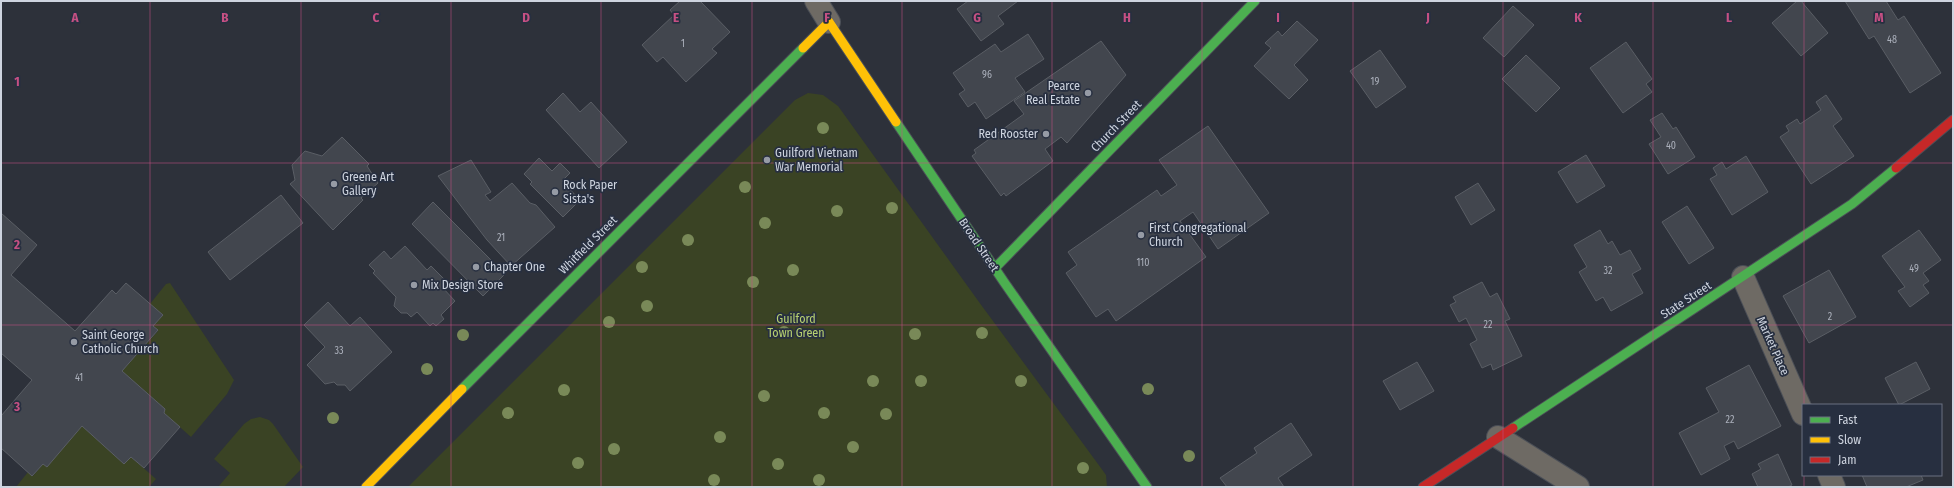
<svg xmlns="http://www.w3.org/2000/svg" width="1954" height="488" font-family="'Fira Sans Condensed',sans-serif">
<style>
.green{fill:#3a4324}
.building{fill:#42464e;stroke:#5a5e65}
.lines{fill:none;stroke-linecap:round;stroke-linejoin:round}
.street-casing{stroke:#4b4f57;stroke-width:24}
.fast-casing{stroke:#4b4f57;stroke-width:11}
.slow-casing{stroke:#4b4f57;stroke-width:11}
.jam-casing{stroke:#4b4f57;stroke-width:11}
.street{stroke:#6e6a64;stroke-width:22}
.fast{stroke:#4caf50;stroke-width:9}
.slow{stroke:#ffc107;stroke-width:9}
.jam{stroke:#c62828;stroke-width:9}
.tree{fill:#798958}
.grid{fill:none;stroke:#c65083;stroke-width:1;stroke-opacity:0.55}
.poi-dot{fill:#969ba5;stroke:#272f40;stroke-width:1.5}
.labels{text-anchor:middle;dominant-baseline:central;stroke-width:3.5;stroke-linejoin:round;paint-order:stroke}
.number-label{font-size:10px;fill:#abb0bb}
.poi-label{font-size:12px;fill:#ced4df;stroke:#272f40;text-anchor:start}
.street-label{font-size:12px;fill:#ced4df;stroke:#272f40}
.park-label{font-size:12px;fill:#b7d170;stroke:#272f40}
.grid-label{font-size:13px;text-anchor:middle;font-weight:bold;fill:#c65083;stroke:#272f40;stroke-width:3.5;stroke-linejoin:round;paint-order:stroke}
</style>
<rect width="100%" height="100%" fill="#2d313a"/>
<path class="green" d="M808 93 823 95 838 106 979 302 1098 464 1106 475 1107 487H408L795 100Z
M170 283 234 380 227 394 191 437 164 413 165 409 122 371 158 331 153 326 163 315 150 304 166 284Z
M260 417 269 420 273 424 303 467 284 487H218L230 473 214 459 244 424 251 419Z
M82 426 124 464 131 457 156 479 149 487H16L28 472 33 476 43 464 47 466Z"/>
<path class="building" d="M680 1H700L730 32 712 49 717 53 686 82 663 57 657 62 642 45 674 15 670 10Z
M968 1H1018L998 16 1004 24 981 41 957 9Z
M1797 1H1801L1828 33 1801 56 1772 23Z
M1845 1H1886L1898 20 1904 16 1941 73 1910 93 1874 36 1869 39Z
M1513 6 1534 25 1504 57 1483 38Z
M1297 21 1318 40 1294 65 1308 80 1289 99 1254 66 1271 48 1265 43 1278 31 1282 36Z
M1028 34 1044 59 1015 78 1025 92 986 119 975 102 968 107 959 94 965 90 953 73 995 44 1001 52Z
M1101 41 1126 75 1067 143 1061 137 1045 149 1053 161 1006 196 1004 193 1001 196 972 156 976 153 974 150 1024 114 1014 101Z
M1626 42 1652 79 1646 84 1652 92 1623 113 1590 68Z
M1380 50 1406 87 1376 108 1350 71Z
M1526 55 1560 88 1536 112 1502 79Z
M563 93 580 112 591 102 627 142 599 168 546 110Z
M1826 95 1842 119 1833 126 1854 156 1811 184 1780 137 1789 131 1786 126 1797 119 1800 124 1821 110 1816 102Z
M1662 113 1673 129 1676 127 1695 157 1668 174 1649 144 1661 137 1650 120Z
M1208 126 1269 213 1218 249 1193 212 1180 221 1206 257 1116 321 1108 309 1096 317 1066 273 1077 265 1068 252 1157 190 1161 196 1177 185 1159 160Z
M342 137 369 164 367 166 378 183 361 198 363 200 333 230 290 184 295 180 292 165 305 151 322 156Z
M1586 155 1605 186 1577 203 1558 172Z
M1746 156 1768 192 1732 215 1710 179 1717 175 1713 168 1722 162 1726 169Z
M539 158 552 171 560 163 570 173 562 181 580 200 563 217 530 184 532 182 524 174Z
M471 160 491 192 485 195 490 201 512 183 530 203 536 205 555 227 511 266 487 240 438 176Z
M1478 183 1495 210 1471 225 1455 197Z
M281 195 303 223 230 280 208 252Z
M433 202 505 274 483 296 412 224Z
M1687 206 1714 248 1689 264 1662 222Z
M1 213 37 245 11 275 75 331 112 290 116 294 126 283 163 315 153 326 158 330 122 371 165 409 164 413 180 427 144 468 131 457 124 464 82 426 47 467 43 464 32 476 1 448V416L32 380 1 353Z
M1600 230 1608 244 1612 241 1620 255 1630 250 1641 269 1632 274 1643 293 1611 311 1603 297 1596 301 1579 272 1587 267 1574 245Z
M1919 230 1941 260 1923 273 1929 281 1923 285 1929 293 1910 307 1898 291 1905 287 1882 256Z
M405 246 427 270 431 266 447 282 442 287 455 301 441 315 444 319 436 326 433 323 430 326 417 312 411 317 407 313H401L394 306 396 297 373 273 375 271 369 265 384 251 391 259Z
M1829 270 1856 317 1809 343 1783 296Z
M1482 282 1490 297 1497 293 1510 319 1505 321 1522 356 1493 370 1491 364 1482 368 1470 344 1477 340 1466 318 1459 322 1450 305 1456 302 1453 297Z
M328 302 350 326 360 317 392 352 350 391 345 385H337L334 382 325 384 307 365 325 347 304 325Z
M1417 362 1434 391 1400 410 1383 381Z
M1916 362 1930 389 1899 405 1885 378Z
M1749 365 1781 426 1738 449 1734 441 1724 446 1730 459 1701 475 1679 433 1719 412 1706 388Z
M1291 423 1312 455 1278 478 1284 487H1227L1220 478 1257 453 1254 448Z
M1778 454 1792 485 1788 487H1758L1752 474 1761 469 1758 464Z
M1862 475H1921L1923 480 1906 487H1867Z"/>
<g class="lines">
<g class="street-casing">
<path id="street" d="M816 1 829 22
M1743 277 1803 414
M1498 437 1578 487
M1829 475 1834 487"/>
</g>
<g class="fast-casing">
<path id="fast" d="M896 122 1004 282 1147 487
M995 268 1255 1
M462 389 803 48
M1513 428 1852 204 1896 168"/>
</g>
<g class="slow-casing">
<path id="slow" d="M803 48 829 22 896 122
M366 487 462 389"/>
</g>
<g class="jam-casing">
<path id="jam" d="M1896 168 1953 120
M1423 487 1513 428"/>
</g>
<use href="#street" class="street"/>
<use href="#fast" class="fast"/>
<use href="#slow" class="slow"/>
<use href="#jam" class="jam"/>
</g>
<g class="tree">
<circle cx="823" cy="128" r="6"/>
<circle cx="745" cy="187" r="6"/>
<circle cx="892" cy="208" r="6"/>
<circle cx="837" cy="211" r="6"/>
<circle cx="765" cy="223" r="6"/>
<circle cx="688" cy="240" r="6"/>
<circle cx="642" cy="267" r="6"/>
<circle cx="793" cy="270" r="6"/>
<circle cx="753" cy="282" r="6"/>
<circle cx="647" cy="306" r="6"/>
<circle cx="609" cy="322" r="6"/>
<circle cx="784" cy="332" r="6"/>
<circle cx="982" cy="333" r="6"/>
<circle cx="915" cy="334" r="6"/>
<circle cx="463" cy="335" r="6"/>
<circle cx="427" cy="369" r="6"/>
<circle cx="873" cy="381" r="6"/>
<circle cx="921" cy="381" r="6"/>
<circle cx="1021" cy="381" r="6"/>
<circle cx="1148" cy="389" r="6"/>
<circle cx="564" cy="390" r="6"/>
<circle cx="764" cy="396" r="6"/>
<circle cx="508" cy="413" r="6"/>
<circle cx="824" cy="413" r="6"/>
<circle cx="886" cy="414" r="6"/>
<circle cx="333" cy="418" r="6"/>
<circle cx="720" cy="437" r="6"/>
<circle cx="853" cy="447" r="6"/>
<circle cx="614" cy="449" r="6"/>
<circle cx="1189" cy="456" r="6"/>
<circle cx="578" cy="463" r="6"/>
<circle cx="778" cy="464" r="6"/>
<circle cx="1083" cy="468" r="6"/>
<circle cx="714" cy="480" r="6"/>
<circle cx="819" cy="480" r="6"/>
</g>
<path class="grid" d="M150 1V487M301 1V487M451 1V487M601 1V487M752 1V487M902 1V487M1052 1V487M1202 1V487M1353 1V487M1503 1V487M1653 1V487M1804 1V405M1 163H1953M1 325H1953M1804 475V487"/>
<g class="poi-dot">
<circle cx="1088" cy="93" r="4"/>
<circle cx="1046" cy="134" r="4"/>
<circle cx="767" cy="160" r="4"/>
<circle cx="334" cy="184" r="4"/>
<circle cx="555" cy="192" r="4"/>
<circle cx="1141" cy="235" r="4"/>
<circle cx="476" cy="267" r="4"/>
<circle cx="414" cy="285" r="4"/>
<circle cx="74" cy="342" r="4"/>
</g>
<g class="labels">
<g class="number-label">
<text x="1892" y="40">48</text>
<text x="683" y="44">1</text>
<text x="987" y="75">96</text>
<text x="1375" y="82">19</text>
<text x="1671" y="146">40</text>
<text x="501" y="238">21</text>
<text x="1143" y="263">110</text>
<text x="1914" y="269">49</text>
<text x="1608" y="271">32</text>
<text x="1830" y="317">2</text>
<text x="1488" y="325">22</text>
<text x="339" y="351">33</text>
<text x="79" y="378">41</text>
<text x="1730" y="420">22</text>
</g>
<g class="poi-label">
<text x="1080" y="86" text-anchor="end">Pearce<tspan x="1080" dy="14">Real Estate</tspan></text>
<text x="1038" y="134" text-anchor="end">Red Rooster</text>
<text x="775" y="153">Guilford Vietnam<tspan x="775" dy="14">War Memorial</tspan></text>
<text x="342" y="177">Greene Art<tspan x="342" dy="14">Gallery</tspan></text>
<text x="563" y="185">Rock Paper<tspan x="563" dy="14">Sista's</tspan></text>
<text x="1149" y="228">First Congregational<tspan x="1149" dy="14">Church</tspan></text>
<text x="484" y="267">Chapter One</text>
<text x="422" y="285">Mix Design Store</text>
<text x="82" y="335">Saint George<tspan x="82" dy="14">Catholic Church</tspan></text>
</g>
<g class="street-label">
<text transform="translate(1116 126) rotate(-46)">Church Street</text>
<text transform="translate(588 245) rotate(-45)">Whitfield Street</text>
<text transform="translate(979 245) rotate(56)">Broad Street</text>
<text transform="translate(1686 300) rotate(-33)">State Street</text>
<text transform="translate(1773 346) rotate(66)">Market Place</text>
</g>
<g class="park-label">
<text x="796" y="319">Guilford<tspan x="796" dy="14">Town Green</tspan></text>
</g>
</g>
<g class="grid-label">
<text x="75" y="22">A</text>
<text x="225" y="22">B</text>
<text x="376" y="22">C</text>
<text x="526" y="22">D</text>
<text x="676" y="22">E</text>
<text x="827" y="22">F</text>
<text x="977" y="22">G</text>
<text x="1127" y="22">H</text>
<text x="1278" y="22">I</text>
<text x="1428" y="22">J</text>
<text x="1578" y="22">K</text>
<text x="1729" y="22">L</text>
<text x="1879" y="22">M</text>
<text x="17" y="86">1</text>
<text x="17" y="249">2</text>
<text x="17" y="411">3</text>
</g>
<rect width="1954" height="488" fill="none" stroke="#ced4df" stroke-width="4"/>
<rect x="1802" y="404" width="140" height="72" fill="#272f40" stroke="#6a7180"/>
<rect x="1810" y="417" width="20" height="6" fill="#4caf50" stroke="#6a7180"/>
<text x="1838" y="424" font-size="12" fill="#ced4df">Fast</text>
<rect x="1810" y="437" width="20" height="6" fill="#ffc107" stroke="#6a7180"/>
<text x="1838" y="444" font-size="12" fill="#ced4df">Slow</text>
<rect x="1810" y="457" width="20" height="6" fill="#c62828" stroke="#6a7180"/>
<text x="1838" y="464" font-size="12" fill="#ced4df">Jam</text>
</svg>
